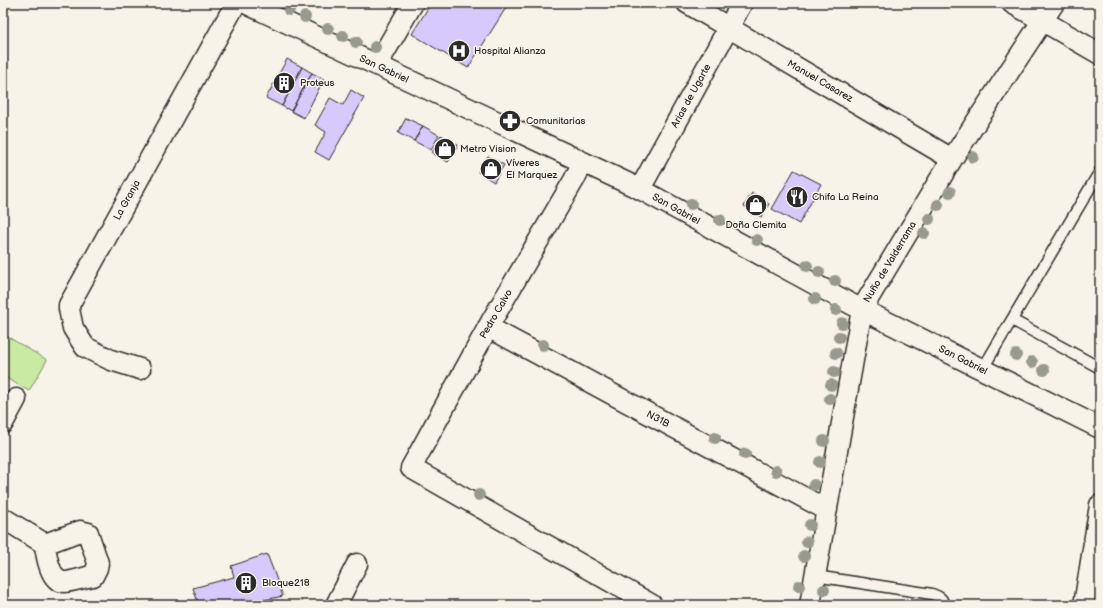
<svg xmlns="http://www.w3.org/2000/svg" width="1103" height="608" font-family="'Balsamiq Sans',sans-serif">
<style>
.green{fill:#c9eaa3;stroke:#7a8a67}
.building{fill:#d7c9fb;stroke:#2b2b2b}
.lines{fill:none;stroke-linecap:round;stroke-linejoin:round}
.lane-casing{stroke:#2b2b2b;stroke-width:13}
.street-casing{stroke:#2b2b2b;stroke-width:23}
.lane{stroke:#f7f3e8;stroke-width:10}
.street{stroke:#f7f3e8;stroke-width:20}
.tree{fill:#989a8d}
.labels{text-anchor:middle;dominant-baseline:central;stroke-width:3;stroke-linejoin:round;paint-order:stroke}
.poi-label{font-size:10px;fill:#2b2b2b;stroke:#f7f3e8;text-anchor:start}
.street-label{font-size:10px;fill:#2b2b2b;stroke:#f7f3e8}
</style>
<rect width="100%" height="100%" fill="#f7f3e8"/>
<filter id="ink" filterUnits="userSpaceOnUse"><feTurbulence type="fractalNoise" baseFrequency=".025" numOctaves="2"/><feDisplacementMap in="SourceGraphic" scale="8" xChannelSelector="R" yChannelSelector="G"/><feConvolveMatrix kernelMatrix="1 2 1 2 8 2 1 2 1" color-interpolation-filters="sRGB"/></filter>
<g filter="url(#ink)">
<path class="green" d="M3 334 47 360 29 391 3 376Z"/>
<path class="building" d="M431 3H509L468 68 412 34Z
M287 59 302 67 282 106 266 98Z
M302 67 312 73 291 111 282 106Z
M312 73 324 79 304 118 291 111Z
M351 90 364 98 329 160 315 152 326 132 315 125 330 98 343 105Z
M406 118 423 126 414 141 398 133Z
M423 126 439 135 431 150 414 141Z
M441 135 458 145 448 162 432 153Z
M488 156 504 165 494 182 478 172Z
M794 170 821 184 799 224 772 209Z
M752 193 769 204 761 217 744 206Z
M267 554 283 596 240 605H199L193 588 234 577 231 566Z"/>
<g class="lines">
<g class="lane-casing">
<path id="lane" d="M1012 320 1100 368
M982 370 1100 171
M815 576 932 594C937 596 944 598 943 605"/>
</g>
<g class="street-casing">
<path id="street" d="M245 3 640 189 851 304 1100 428
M687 3 952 159
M1012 3 1100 54
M377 65 413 3
M583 162 574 180 492 320 411 468 652 605
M640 189 742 3
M488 327 827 510
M140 369 111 360 85 347 73 328 69 309V305L236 3
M3 423 16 399
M3 518 45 544C46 554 50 582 64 582 71 582 85 577 93 576L97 568 98 563 88 533 80 531 45 544
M336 605 357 564
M810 605 862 309 952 159 1054 3
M1084 605 1100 505"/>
</g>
<use href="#lane" class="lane"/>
<use href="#street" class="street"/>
</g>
<g class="tree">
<circle cx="289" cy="10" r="6"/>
<circle cx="305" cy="17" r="6"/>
<circle cx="328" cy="29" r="6"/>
<circle cx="343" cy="36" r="6"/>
<circle cx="356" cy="42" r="6"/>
<circle cx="375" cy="47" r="6"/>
<circle cx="973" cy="157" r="6"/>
<circle cx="950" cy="192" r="6"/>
<circle cx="691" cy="204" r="6"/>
<circle cx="938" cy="205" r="6"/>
<circle cx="929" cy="219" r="6"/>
<circle cx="720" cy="220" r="6"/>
<circle cx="924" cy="233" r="6"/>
<circle cx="757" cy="240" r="6"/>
<circle cx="807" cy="266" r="6"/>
<circle cx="819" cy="272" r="6"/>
<circle cx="835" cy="281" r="6"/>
<circle cx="815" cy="299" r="6"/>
<circle cx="836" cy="310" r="6"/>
<circle cx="842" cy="323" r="6"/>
<circle cx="839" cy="337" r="6"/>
<circle cx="543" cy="345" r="6"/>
<circle cx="836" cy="353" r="6"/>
<circle cx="1016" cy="355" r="6"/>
<circle cx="1032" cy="362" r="6"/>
<circle cx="1044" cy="370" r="6"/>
<circle cx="834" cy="372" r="6"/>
<circle cx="831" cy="385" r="6"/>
<circle cx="830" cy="399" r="6"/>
<circle cx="715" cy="438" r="6"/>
<circle cx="824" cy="441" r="6"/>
<circle cx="745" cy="454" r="6"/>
<circle cx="820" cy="462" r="6"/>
<circle cx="776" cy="471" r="6"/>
<circle cx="814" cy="485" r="6"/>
<circle cx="479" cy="495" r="6"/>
<circle cx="810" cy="525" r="6"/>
<circle cx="807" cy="542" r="6"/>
<circle cx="804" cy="556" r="6"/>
<circle cx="799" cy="586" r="6"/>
<circle cx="824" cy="590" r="6"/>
</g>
</g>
<defs>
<g id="hospital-disc" transform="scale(1.15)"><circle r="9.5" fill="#2b2b2b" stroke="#f7f3e8"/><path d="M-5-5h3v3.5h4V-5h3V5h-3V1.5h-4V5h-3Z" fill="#fff"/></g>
<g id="building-disc" transform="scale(1.15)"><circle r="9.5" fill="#2b2b2b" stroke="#f7f3e8"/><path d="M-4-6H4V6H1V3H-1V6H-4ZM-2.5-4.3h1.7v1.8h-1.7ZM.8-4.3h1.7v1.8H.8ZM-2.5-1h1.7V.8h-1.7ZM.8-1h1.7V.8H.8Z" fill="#fff"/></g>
<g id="pharmacy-disc" transform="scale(1.15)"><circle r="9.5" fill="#2b2b2b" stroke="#f7f3e8"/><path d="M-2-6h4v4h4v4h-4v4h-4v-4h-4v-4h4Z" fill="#fff"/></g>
<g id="shop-disc" transform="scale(1.15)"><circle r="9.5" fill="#2b2b2b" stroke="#f7f3e8"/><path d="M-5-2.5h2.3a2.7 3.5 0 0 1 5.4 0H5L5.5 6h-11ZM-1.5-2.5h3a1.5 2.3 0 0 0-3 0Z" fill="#fff"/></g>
<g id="restaurant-disc" transform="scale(1.15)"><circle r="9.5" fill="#2b2b2b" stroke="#f7f3e8"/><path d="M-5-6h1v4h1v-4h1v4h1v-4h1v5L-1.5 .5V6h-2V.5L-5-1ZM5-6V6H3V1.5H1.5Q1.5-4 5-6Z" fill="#fff"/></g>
</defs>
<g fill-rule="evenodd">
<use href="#hospital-disc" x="459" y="51"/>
<use href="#building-disc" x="284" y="83"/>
<use href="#pharmacy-disc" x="510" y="121"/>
<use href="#shop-disc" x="445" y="149"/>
<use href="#shop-disc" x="491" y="169"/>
<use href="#restaurant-disc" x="797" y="197"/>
<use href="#shop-disc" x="756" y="205"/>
<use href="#building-disc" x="246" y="583"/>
</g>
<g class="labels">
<g class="poi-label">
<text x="474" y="51">Hospital Alianza</text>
<text x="300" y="83">Proteus</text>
<text x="526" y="121">Comunitarias</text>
<text x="460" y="149">Metro Vision</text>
<text x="506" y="163">Víveres<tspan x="506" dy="12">El Marquez</tspan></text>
<text x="812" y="197">Chifa La Reina</text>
<text x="756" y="225" text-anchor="middle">Doña Clemita</text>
<text x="262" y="583">Bloque218</text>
</g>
<g class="street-label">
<text transform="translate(384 69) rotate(25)">San Gabriel</text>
<text transform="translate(820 81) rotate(30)">Manuel Casarez</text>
<text transform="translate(691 96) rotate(-61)">Arias de Ugarte</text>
<text transform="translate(127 200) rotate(-61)">La Granja</text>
<text transform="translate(676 209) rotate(29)">San Gabriel</text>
<text transform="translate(890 262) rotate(-59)">Nuño de Valderrama</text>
<text transform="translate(496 314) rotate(-60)">Pedro Calvo</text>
<text transform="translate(963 360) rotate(27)">San Gabriel</text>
<text transform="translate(658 419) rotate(28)">N31B</text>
</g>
</g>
<rect width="1103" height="608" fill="none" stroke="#f7f3e8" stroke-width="16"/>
<rect x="8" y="8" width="1087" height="592" fill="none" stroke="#2b2b2b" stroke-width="1.5" filter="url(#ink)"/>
</svg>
